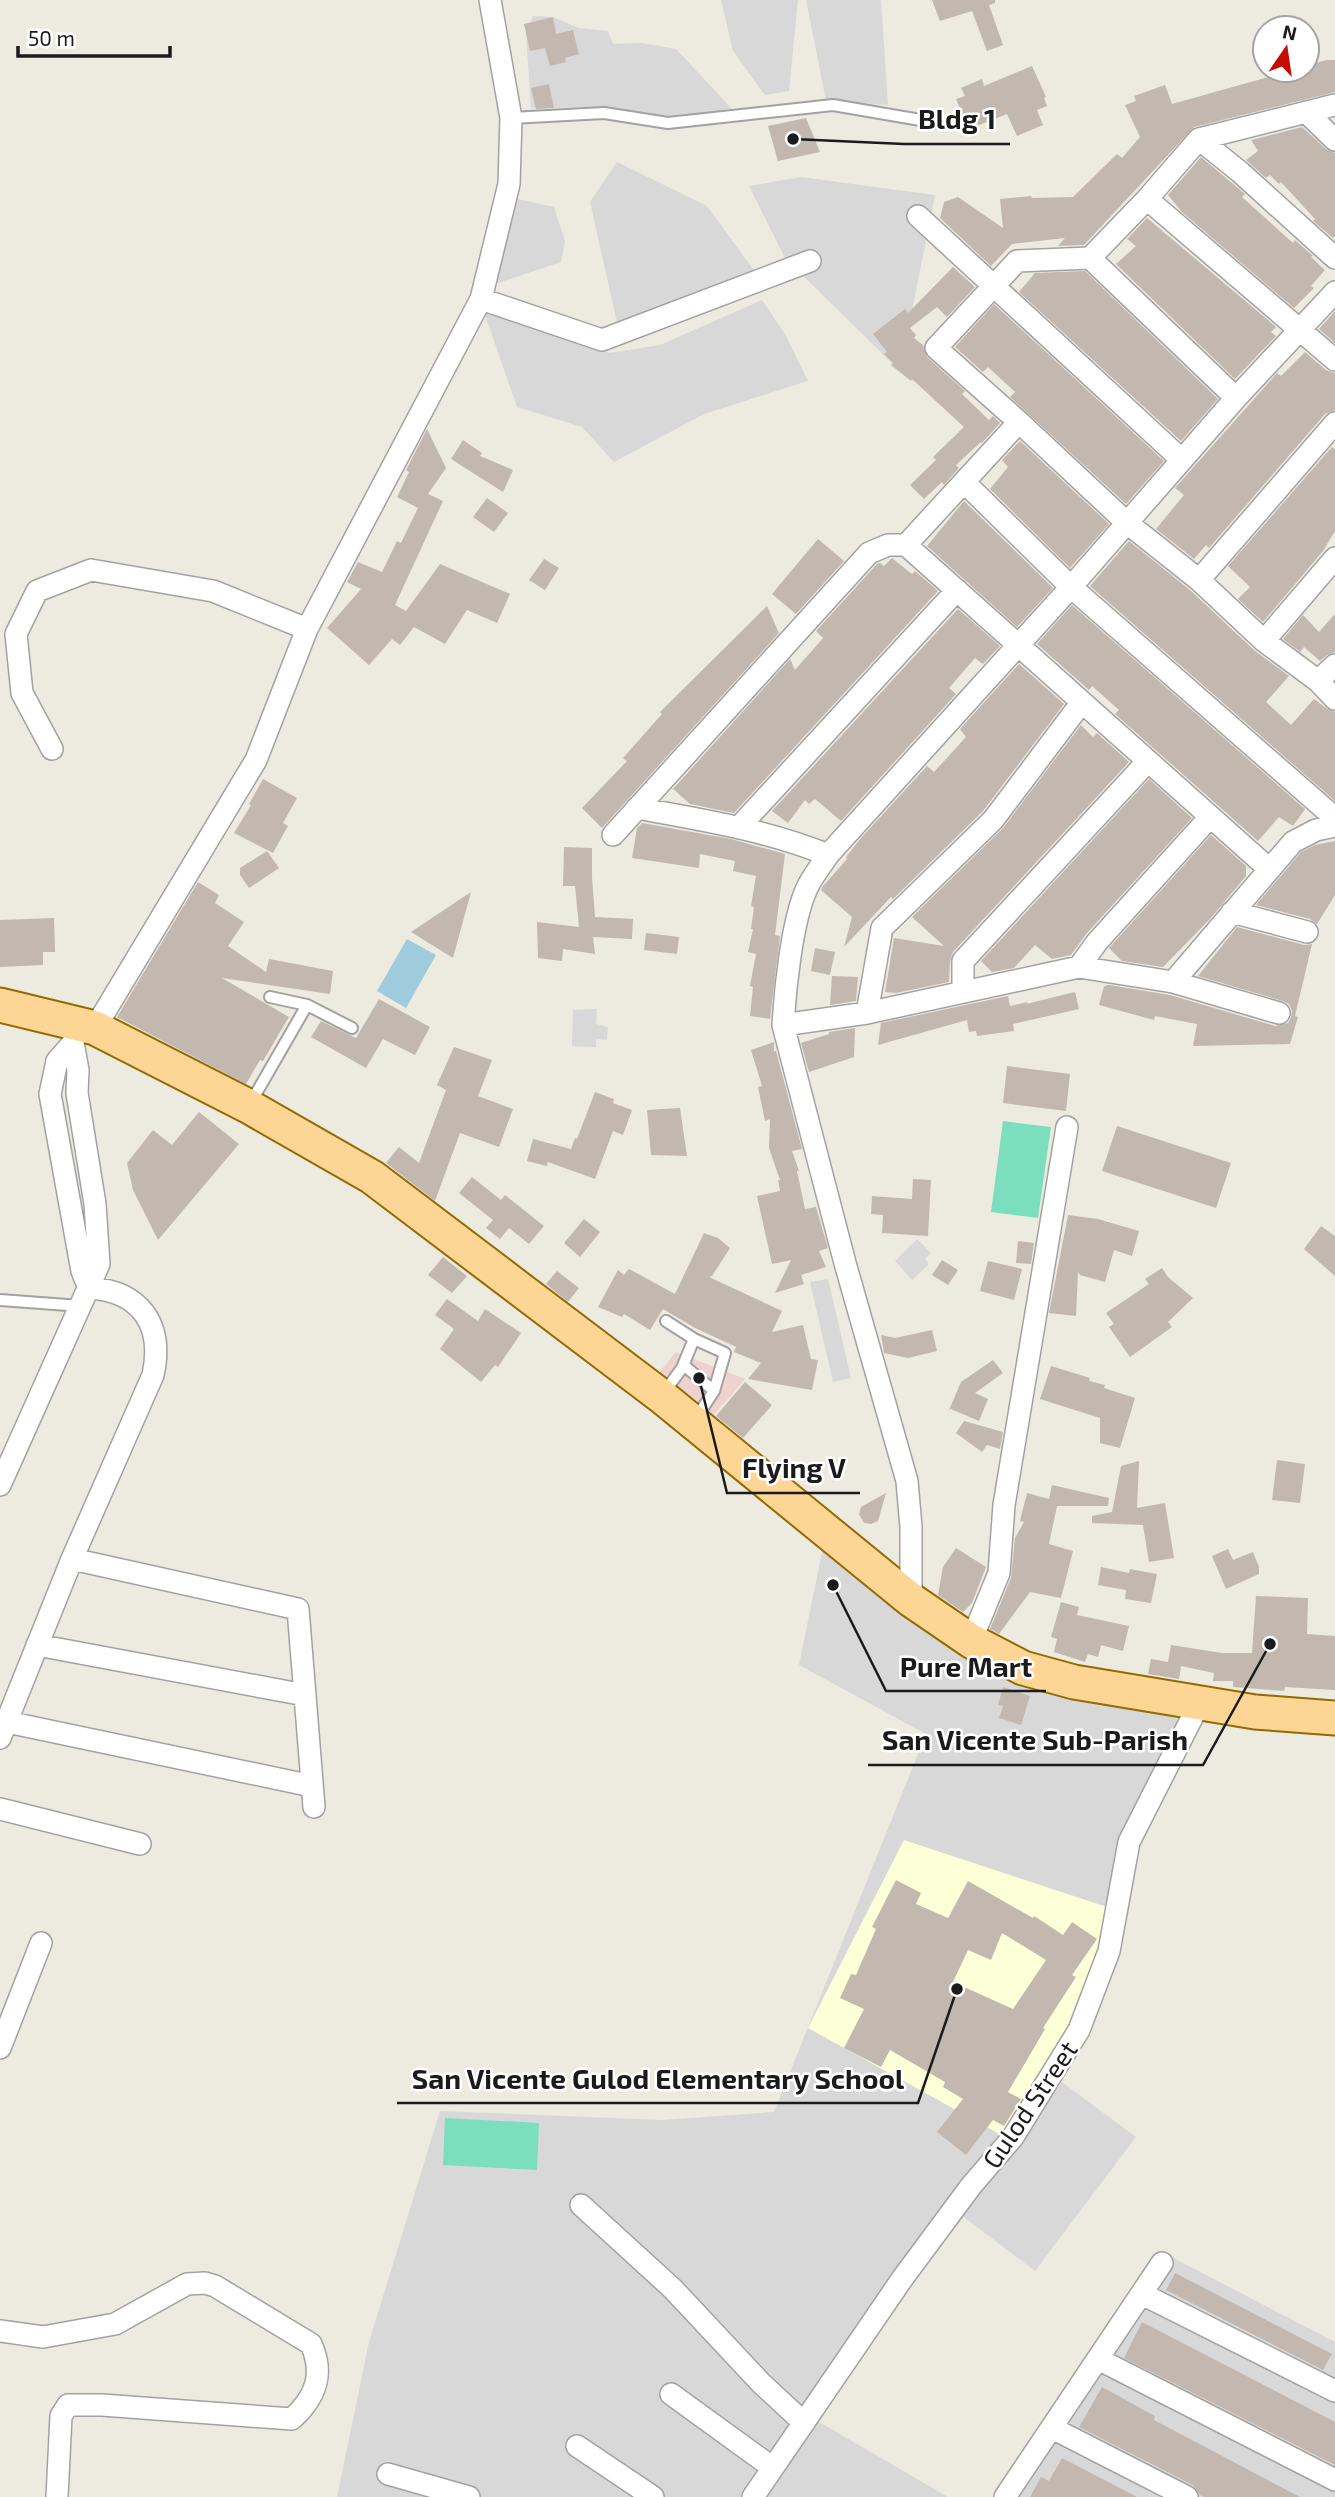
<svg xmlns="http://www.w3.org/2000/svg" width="1335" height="2497" font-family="'Exo 2',sans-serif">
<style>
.residential{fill:#d9d8d8}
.commercial{fill:#efd1ce}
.education{fill:#fdffd7}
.pitch{fill:#7bdfbe}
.water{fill:#9fcbdc}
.building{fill:#c2b8b0;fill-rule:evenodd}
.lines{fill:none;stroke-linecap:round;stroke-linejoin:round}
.service-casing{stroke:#a2a2a2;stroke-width:14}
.minor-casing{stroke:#a2a2a2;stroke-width:24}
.primary-casing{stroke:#926b00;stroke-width:37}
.service{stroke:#fff;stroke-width:10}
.minor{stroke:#fff;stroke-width:21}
.primary{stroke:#fdd695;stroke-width:33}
.labels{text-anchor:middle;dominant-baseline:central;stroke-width:5;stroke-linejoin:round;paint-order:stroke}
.street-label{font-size:26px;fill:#1b1b1b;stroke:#fff}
.leader{fill:none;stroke:#1b1b1b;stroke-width:2.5}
.callout-dot{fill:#1b1b1b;stroke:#fff;stroke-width:2.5}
.callout-label{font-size:28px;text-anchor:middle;font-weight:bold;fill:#1b1b1b;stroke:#fff;stroke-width:5;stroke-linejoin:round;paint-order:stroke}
</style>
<rect width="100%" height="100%" fill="#edeae0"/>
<path class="residential" d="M721 0H798L789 91 765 95 733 51Z
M806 0H881L888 105 826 101Z
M533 16 553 17 579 28 608 31 613 44 642 43 676 49 734 111 666 117 603 107 531 108 526 33Z
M617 162 707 206 758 276 618 327 590 202Z
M801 177 935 195 900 371 785 258 749 186Z
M513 198 554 207 565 241 561 262 492 285Z
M762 300 785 334 808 381 704 414 614 462 582 427 517 407 484 312 610 353 660 345Z
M597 1009 596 1024 608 1027 607 1040 596 1039V1047L572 1046 573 1010Z
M917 1239 931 1253 925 1259 929 1264 912 1280 895 1261Z
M828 1279 851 1378 833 1382 810 1282Z
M823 1547 899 1609 1189 1713 1120 1837 1102 1949 1004 2135 743 2497H337L369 2342 440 2111 662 2120 774 2112 926 1734 799 1665Z
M1062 2082 1136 2137 1035 2271 961 2215Z
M1158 2250 1335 2342V2497H995Z
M814 2419 948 2497H760Z"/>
<path class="commercial" d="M676 1352 745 1379 711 1418 657 1375Z"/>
<path class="education" d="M904 1840 1107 1907 1100 1949 1070 2032 1003 2136 808 2028Z"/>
<path class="pitch" d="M1003 1121 1051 1127 1038 1218 991 1212Z
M445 2118 539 2123 537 2170 443 2165Z"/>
<path class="water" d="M407 939 436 955 406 1008 377 991Z"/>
<path class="building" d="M932 0H995V3L989 5 1003 45 987 51 972 11 940 21Z
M553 17 556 34 573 30 579 54 565 58 566 62 550 66 545 48 530 51 524 24Z
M1327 60H1335V92L1194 127 1084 245 1058 246 1065 238 1012 244 991 266 940 218 944 202 958 197 1003 228 1000 199 1031 196 1032 198 1073 197 1117 154 1122 158 1140 137 1125 105 1136 101 1134 96 1165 85 1172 104 1293 70H1307L1308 65Z
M1032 66 1046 97 1044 98 1047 106 1037 110 1043 125 1017 136 1007 114 969 129 956 99 965 96 961 88 982 79 984 86Z
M549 84 554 108 536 109 531 88Z
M806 118 820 152 778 161 768 126Z
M1302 127 1326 149 1335 153V236L1333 238 1313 221 1315 219 1281 182 1279 184 1270 175 1266 178 1246 160 1258 151 1251 140Z
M1201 157 1245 194 1242 197 1293 243 1295 240 1313 256 1311 257 1325 270 1311 286 1314 288 1294 308 1182 212 1168 195Z
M1147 218 1276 327 1271 332 1276 336 1235 379 1116 264 1136 246 1127 239Z
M953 267 975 287 947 317 937 307 910 328 916 335 914 338 923 345 927 357 965 391 962 394 989 420 993 416 1000 423 982 443 981 442 956 465 959 468 944 485 942 482 924 499 910 485 936 460 933 457 964 427 912 379 911 381 891 365 893 363 884 354 887 352 873 334 905 309 908 313Z
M1085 271 1218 399 1181 441 1019 292 1035 273Z
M994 304 1164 461 1126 504 1010 397 1015 392 988 367 983 372 955 347Z
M1335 311V343L1319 329Z
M1305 352 1326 370 1335 373V410L1325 414 1209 548 1206 545 1194 559 1156 529 1184 495 1175 488 1277 373 1281 376Z
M427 429 446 468 428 494 443 501 395 605 406 611 440 564 510 594 497 623 467 610 445 644 414 627 400 645 392 639 369 665 327 628 361 589 347 582 358 562 382 572 397 541 401 543 418 508 397 497 409 472 406 470Z
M463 440 482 453 480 456 513 470 503 492 451 459Z
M1020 441 1109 524 1070 568 990 489 1008 467 1002 460Z
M1332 447 1335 449V531L1323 551 1263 622 1238 599 1250 587 1228 566Z
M487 498 508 513 494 532 473 517Z
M964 501 1053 588 1017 627 927 546Z
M818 539 844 561 796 614 772 594Z
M1129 541 1190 590 1255 651 1289 676 1266 702 1291 725 1314 699 1326 708 1335 712V801L1090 586Z
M892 558 912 574 915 571 938 591 734 813 690 804 673 789 790 659 795 670 823 638 816 631 877 564 880 563 884 566Z
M544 559 559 568 545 590 529 580Z
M1072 605 1305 809 1293 826 1279 817 1258 841 1115 714 1119 710 1092 686 1089 690 1037 644Z
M767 606 779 633 602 828 582 808 627 761 623 758 662 714 660 712Z
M958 609 1000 646 983 664 975 658 949 688 956 694 841 821 815 799 809 804 805 800 788 823 772 811Z
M1335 614V652L1327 655 1320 661 1304 647 1300 652 1283 639 1303 615 1319 632Z
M1019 664 1064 704 983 811 893 899 891 897 844 947 852 917 821 890 823 886 847 859 846 857 861 838 927 766 934 772 966 737 960 729Z
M1081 725 1093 737 1097 733 1129 762 953 952 950 961 949 982 896 993 885 992 894 938 944 946 912 917 1003 828Z
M263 779 297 798 283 823 288 826 273 853 234 833 251 805 249 804Z
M1149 779 1192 818 1087 933 1071 955 1052 959 1035 945 1014 968 992 972 981 961Z
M642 823 731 839 785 854 775 935 780 936 770 1019 750 1016 753 987 750 986 756 954 748 952 753 929H751L754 907 751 906 756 876 733 871 735 861 700 854 699 868 632 858 637 828Z
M1211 835 1246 866V876L1210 919 1163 967 1122 961 1109 948Z
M1335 841V895L1317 924 1310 919 1256 905 1301 852 1315 845Z
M564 847 592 848V877L595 917 633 919 632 939 593 937 595 954 563 949 562 961 538 958 537 922 579 927 575 886H563Z
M267 851 279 868 249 888 240 875V868Z
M198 882 219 895 215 903 244 922 228 946 266 972 269 959 333 971 330 994 222 978 289 1017 263 1061 260 1060 246 1084 117 1017Z
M471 892 453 958 411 932Z
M54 918 55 952H43V965L0 967V920Z
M1237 927 1304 945 1312 944 1295 1016 1298 1017 1290 1044 1193 1046 1197 1024 1155 1016 1154 1020 1099 1005 1104 986 1109 985 1170 995 1275 1026 1288 1023 1291 1017 1292 1011 1289 1004 1283 1001 1198 976Z
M646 933 679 937 677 954 644 950Z
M815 948 835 952 830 975 811 971Z
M832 976 858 977 856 1001 830 1005Z
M1075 992 1079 1009 1013 1024 1014 1031 977 1036 976 1031 969 1032 967 1020 878 1045 881 1023 1003 997 1008 996 1010 1006 1028 1002 1026 1004Z
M379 999 430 1027 415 1055 383 1039 366 1068 311 1037 321 1021 356 1038Z
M855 1028 854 1057 809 1072 801 1043 829 1034V1032Z
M774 1042V1051H776L802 1149 792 1151 799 1171H797L805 1209 816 1207 828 1248 819 1251 826 1267 801 1275 804 1284 775 1293 791 1260 772 1264 757 1196 780 1191 778 1180H780L769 1148 770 1119 765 1121 758 1087 762 1086 751 1050Z
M454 1047 492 1060 478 1096 513 1109 499 1147 460 1133 435 1201 386 1163 399 1147 419 1163 446 1090 437 1085Z
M1007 1066 1070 1074 1066 1111 1003 1103Z
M595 1092 614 1099 613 1103 632 1110 623 1135 613 1131 595 1179 548 1162 547 1166 527 1161 533 1139 571 1149 575 1138 577 1139Z
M680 1108 687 1156 651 1155 647 1110Z
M199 1112 239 1144 158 1240 133 1190 127 1163 153 1130 172 1145Z
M1117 1126 1231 1163 1216 1208 1102 1171Z
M472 1177 501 1200 505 1195 544 1226 529 1244 509 1228 500 1239 486 1228 493 1220 459 1193Z
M913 1179 931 1180 928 1236 882 1233 883 1215 871 1214 872 1196 912 1199Z
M1068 1215 1098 1219 1139 1231 1132 1256 1114 1250 1105 1282 1080 1275 1078 1272 1076 1316 1049 1313Z
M584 1219 600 1232 580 1257 564 1243Z
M1321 1226 1335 1236V1276L1304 1249Z
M704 1233 718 1238 730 1248 712 1276 709 1277 782 1311 772 1332 803 1325 811 1359 818 1360 812 1390 748 1379 761 1363 734 1352 736 1347 695 1328 663 1309 650 1330 624 1314 622 1317 598 1307 618 1270 624 1275 629 1269 675 1294Z
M1018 1241 1034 1243 1031 1264 1016 1263Z
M443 1257 467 1276 452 1293 428 1275Z
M942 1260 958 1270 948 1285 932 1275Z
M988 1261 1022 1269 1014 1300 980 1291Z
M1162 1268 1168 1277 1193 1298 1168 1322 1172 1327 1130 1357 1109 1327 1114 1324 1106 1313 1149 1284 1145 1279Z
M557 1271 579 1288 568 1302 546 1284Z
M447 1299 478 1321 485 1309 521 1333 498 1367 495 1365 481 1382 440 1349 454 1329 435 1315Z
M932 1330 937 1351 908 1358 884 1353 881 1335 895 1338Z
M993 1360 1003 1373 975 1393 988 1399 979 1421 951 1409 949 1410 961 1382Z
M1051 1366 1090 1378 1089 1381 1105 1385 1104 1388 1135 1398 1120 1448 1100 1443V1418L1040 1399Z
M745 1382 772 1405 743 1438 716 1416Z
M964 1421 1003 1432 1000 1449 987 1445 982 1452 956 1433Z
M1277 1460 1305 1464 1300 1503 1272 1500Z
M1139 1461 1137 1508 1165 1503 1174 1558 1149 1562 1143 1525 1092 1523V1516L1112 1512 1121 1466Z
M1052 1485 1109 1498 1108 1506H1057L1049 1544 1073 1551 1061 1598 1030 1592 999 1634 990 1629 1011 1578 1015 1538 1024 1522 1020 1521 1027 1493 1049 1499Z
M886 1493 878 1521 871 1524 864 1523 859 1514 861 1507Z
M956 1548 986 1567 972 1603 963 1612 938 1595 943 1567Z
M1228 1549 1233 1560 1253 1552 1259 1567V1574L1226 1589 1212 1556Z
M1101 1567 1129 1573 1130 1569 1157 1574 1151 1603 1125 1599 1126 1590 1098 1585Z
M1256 1596 1308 1598 1307 1634 1335 1636V1690L1285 1687 1284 1691 1233 1687V1681H1213L1214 1673 1181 1666 1179 1679 1148 1674 1151 1659 1168 1662 1171 1645 1222 1653H1252Z
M1061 1602 1079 1607 1077 1615 1129 1626 1123 1651 1101 1645 1098 1657 1088 1654 1085 1662 1054 1652 1057 1639 1051 1637Z
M1003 1687 1030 1696 1021 1725 999 1718 1003 1706 998 1705Z
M896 1880 921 1893 916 1904 948 1918 968 1881 1033 1918 1034 1916 1063 1935 1072 1922 1097 1939 1072 1975 1076 1977 1043 2028 1045 2029 1008 2092 1021 2099 1004 2126 993 2120 966 2155 937 2132 963 2099 943 2087 945 2082 890 2050 881 2067 844 2048 864 2009 840 1998 851 1974 856 1975 876 1929 872 1927ZM1002 1933 1046 1960 1013 2009 953 1982 968 1950 991 1960Z
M1175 2273 1332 2354 1323 2370 1166 2290Z
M1142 2322 1335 2422V2465L1124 2358Z
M1102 2387 1155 2416 1154 2420 1300 2497H1204L1200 2495 1193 2485 1079 2427Z
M1062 2458 1116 2486 1137 2497H1030L1041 2477 1049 2481Z"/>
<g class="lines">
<g class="service-casing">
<path id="service" d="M511 118 604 113 668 123 833 105 938 123
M270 997 307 1005 352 1028
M250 1104 307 1005
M0 1300 81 1306
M666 1321 694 1339 725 1353 714 1391
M682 1368 694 1339
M663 1394 682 1368 686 1367 714 1391 696 1418"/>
</g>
<g class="minor-casing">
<path id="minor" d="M1335 105 1199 139 1147 199 1090 258 1017 261 936 348 1019 422 1126 522 1199 580 1264 641 1318 681 1335 699
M1306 112 1335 140
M1199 139 1240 172 1335 258
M1147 199 1335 360
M918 216 1182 460
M1090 258 1236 398
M481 299 602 340 810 261
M964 482 1071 587 1335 818
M906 545 1268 868
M1199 580 1335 423
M1264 641 1335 558
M1318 681 1335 665
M52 749 22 693 16 634 37 591 91 570 213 591 307 629
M637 808C703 820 766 830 828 855
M739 827 957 590
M613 835 869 553 888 545H906L1019 422
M1232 912 1307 932
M1079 967 1097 942 1210 817
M1173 982 1279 1013
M963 992V961L1148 761
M867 1013 882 928 993 820 1082 702
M783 1025 867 1013 1079 967 1173 982 1293 842 1316 830 1335 826
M95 1028 256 760 307 629 481 299 509 184 511 118 490 0
M75 1035 73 1043 57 1061 50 1094 82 1271 89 1288
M0 1485 99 1264 95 1204 77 1093 78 1070 73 1043
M72 1559 298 1609 314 1807
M911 1600V1527L907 1481 845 1263 783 1025C785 990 792 920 807 888 812 877 821 866 828 855L1071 587 1236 398 1335 292
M971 1641 999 1573 1004 1505 1067 1127
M37 1645 305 1695
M7 1722 312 1786
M0 1738 72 1559 153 1375C164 1325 141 1291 89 1288
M0 1809 140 1844
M0 2048 41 1943
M581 2205 673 2289 761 2383 804 2423
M1142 2294 1335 2391
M0 2331 43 2337 115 2324 187 2284 205 2283 215 2286 311 2344C325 2375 315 2398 292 2419L102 2405H68L61 2416 57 2497
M1098 2359 1335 2480
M671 2394 773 2468
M1052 2428 1187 2497
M577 2446 653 2497
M388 2474 469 2497
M753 2497 902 2279 971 2186 1013 2137 1079 2030 1109 1951 1129 1842 1199 1704
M1005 2497 1162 2263"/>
</g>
<g class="primary-casing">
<path id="primary" d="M0 1005 95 1028 248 1106 372 1177 661 1396 911 1600 971 1641 1023 1668 1074 1682 1255 1712 1335 1718"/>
</g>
<use href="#service" class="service"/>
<use href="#minor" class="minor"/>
<use href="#primary" class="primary"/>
</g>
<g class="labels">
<g class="street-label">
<text transform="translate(1029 2104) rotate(-56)">Gulod Street</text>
</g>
</g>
<path class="leader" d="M793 139L904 144H1010M699 1378L727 1493H860M833 1585L886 1691H1046M1270 1644L1203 1765H868M957 1989L918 2103H397"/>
<g class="callout-dot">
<circle cx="793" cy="139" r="7"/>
<circle cx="699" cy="1378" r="7"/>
<circle cx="833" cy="1585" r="7"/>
<circle cx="1270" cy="1644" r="7"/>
<circle cx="957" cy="1989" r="7"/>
</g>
<g class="callout-label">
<text x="957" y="129">Bldg 1</text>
<text x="794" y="1478">Flying V</text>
<text x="966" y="1677">Pure Mart</text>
<text x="1035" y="1750">San Vicente Sub-Parish</text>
<text x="658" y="2089">San Vicente Gulod Elementary School</text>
</g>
<g transform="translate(1286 49) rotate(13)"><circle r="33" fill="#ffffff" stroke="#a4a4a4" stroke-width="2"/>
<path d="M0-5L12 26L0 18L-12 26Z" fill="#c60c00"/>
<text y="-10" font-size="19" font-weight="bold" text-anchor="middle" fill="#1b1b1b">N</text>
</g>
<path d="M18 46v10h152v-10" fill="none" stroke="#1b1b1b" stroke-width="3.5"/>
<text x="28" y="46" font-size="21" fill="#1b1b1b" stroke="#ffffff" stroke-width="5" paint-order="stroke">50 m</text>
</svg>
